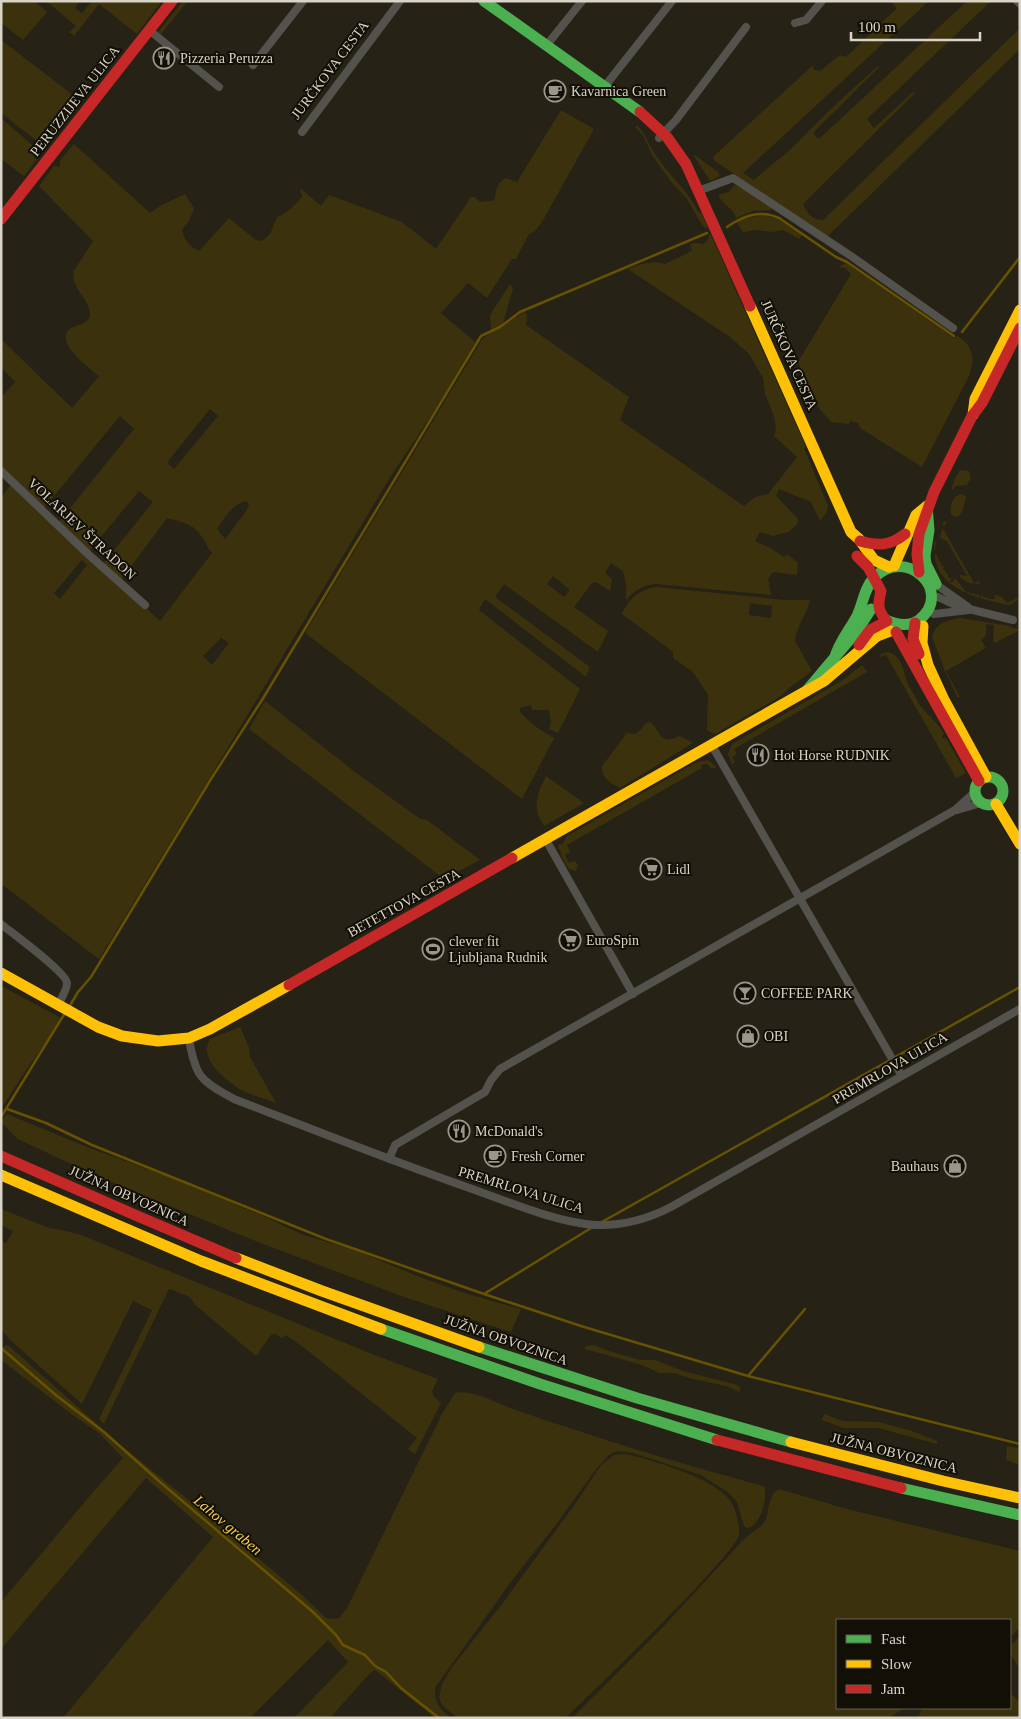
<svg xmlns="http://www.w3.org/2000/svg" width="1021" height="1719" font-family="Georgia,serif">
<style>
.grass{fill:#3c310d;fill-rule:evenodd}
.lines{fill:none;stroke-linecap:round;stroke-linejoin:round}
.stream{stroke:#675202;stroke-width:2.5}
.street{stroke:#53524d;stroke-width:8}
.fast{stroke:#4caf50;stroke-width:11}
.slow{stroke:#ffc107;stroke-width:11}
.jam{stroke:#c62828;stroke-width:11}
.labels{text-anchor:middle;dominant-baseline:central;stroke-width:4;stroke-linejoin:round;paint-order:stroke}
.poi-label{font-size:14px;fill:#d9d4c7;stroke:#120f06;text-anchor:start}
.street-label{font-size:14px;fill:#d9d4c7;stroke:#120f06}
.water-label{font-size:15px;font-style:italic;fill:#f8d04f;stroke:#120f06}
</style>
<rect width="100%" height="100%" fill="#262216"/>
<path class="grass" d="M1 1H34L47 12 23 40 1 23Z
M46 1H80L75 8 82 13 92 1H162L137 34 99 4 74 36 69 32 76 26Z
M183 1H188L160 35 158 32Z
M890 1H929L743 173 754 180C769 166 787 154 801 139 826 113 851 90 878 66L879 67 814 132V135L819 139 967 1H991L867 119 874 128 913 92 915 93 803 204C807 213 812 220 823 220L1020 28V49L827 237 715 161 713 157 812 66 814 70 820 71 840 55 846 57 897 8Z
M1 40C28 61 56 81 82 103 71 117 58 137 41 144L1 113Z
M561 110 594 129 542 222 534 232 529 234 516 259H512L487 298 468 283 441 313 475 342C450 387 423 429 394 471L209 779 99 959C65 934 34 908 1 884V498L12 483 160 621 212 553C207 548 207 545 204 540 195 524 183 522 167 518L121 580 102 565 153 502 139 491 90 550H87L58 523 134 429 120 416 44 508 10 474 1 468V394L3 395 15 382 1 367V339L72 408 99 376C89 368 67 351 66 339 63 322 90 329 90 314 89 301 79 294 75 283 73 280 74 275 73 272L93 241 39 186 54 166 60 167V160L74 144 150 213 160 206 185 194 194 208 189 221 182 230C185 241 189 246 199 251L229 218 256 240 262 241 270 234 277 217C286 214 295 205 302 197L300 188 321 206 329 195 402 222 436 249 471 197H475L480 202 491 201 495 199C496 190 496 183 506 178L517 182ZM210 409 218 416 174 469 168 463 169 460ZM246 501 249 504 247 510 225 539 217 529C224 518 233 504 246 501ZM82 560 87 565 60 599 54 593ZM221 638 228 642V644L212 665 203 656Z
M1 118 38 150V158L24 176 1 159Z
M637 125C646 134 648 144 655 154 669 176 687 189 699 213L701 212 708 227 705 228 702 225 687 199 672 183 652 155 644 137 635 127Z
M695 155 718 172 720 176 710 181 694 156Z
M734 185 742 188 772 208 770 210 753 211 736 218C733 207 722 205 718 195L729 192Z
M764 215 777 219 803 234 799 239 783 230 773 232 757 230 744 232 742 231 737 222 745 218Z
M710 233 806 447 804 448 828 506 826 513 820 521 811 502 779 489 776 496 798 519 797 524 789 532 773 536 760 532 755 541 772 549 784 557 787 554 798 563 797 575 773 572 768 579 771 595 656 584C643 585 635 590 626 600V585L623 571 611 563 605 573 612 579 610 591 596 582 592 583 574 607 608 631 598 652 504 584 495 597 590 667 586 677 485 599 479 610 580 689 558 733 549 729 551 723 549 710H532L531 705 520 708V712C530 723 540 730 554 738L522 799 305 633 483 338 524 312 527 314 526 325 629 397 620 420 744 506 755 497 768 494 797 457 774 436 776 430 774 416 765 394 763 378 749 354 730 337 628 269C641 263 651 261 665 264 671 261 688 254 692 250L690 244 695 243 704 244 708 239ZM553 576 570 590 564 597 547 584Z
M846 263 954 338 958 336C974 347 975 359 969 376L922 467 860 428 858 423 850 421 849 424 831 422 818 407 798 362 851 274 845 268 839 267Z
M510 284 513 288 503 324 491 331 490 315Z
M960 470 969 471 971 478 967 485 956 486 951 491 955 478Z
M960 494 966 496 963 510 959 516 954 517 951 514C950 506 952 497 960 494Z
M945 521 946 524 942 527 974 583 980 581 979 584C973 584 964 582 960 577V575L967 576 947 541 940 538 943 523Z
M935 538 936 544 934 554 937 555V558L939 559V562L942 563 941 566H944L943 570 946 571 945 573 948 574V578H951L950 582H953L955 578 967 593 969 591 971 594 974 593 976 595 978 594 980 597 983 595 984 598 987 597 988 599H995L994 595H996L1002 597 1007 603 1017 598 1018 600 1010 605C972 597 927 587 935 538Z
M657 587 785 600H810C807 615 796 626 795 641L812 671 789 688 781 696 715 734 708 731 707 729 708 695 693 672 673 658V652L622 614C629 598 640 589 657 587ZM750 603 772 606 771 618 749 615Z
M960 618 1005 625 1020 630 995 643 993 641 994 625 986 624V635L981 640 986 648 946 671 960 697 958 698 945 671 932 637C935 623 948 620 960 618Z
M886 652C903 653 903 674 909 686 913 693 917 700 921 707 929 716 938 723 944 734L942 736 943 739 946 738 966 773 956 778 886 655 879 658 881 654Z
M862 665 867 672 734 749 737 754 732 757 735 762 732 764 728 754 732 744 841 681Z
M265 701 355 772 419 818 427 820 480 860 444 879 249 729Z
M650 722C661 731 659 746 680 736L693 743 620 788C611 783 601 778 602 766L627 733C637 736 641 730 646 723Z
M707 760 711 762 716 767 714 769 713 768 711 769 707 764 701 765 702 768 567 845 570 852 565 855 569 863 575 861 578 865 576 871 569 869 562 858 560 849H558L559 844 562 845 567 836 695 763Z
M546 776 584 803 544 826C532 807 536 796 546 776Z
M1 986 61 1018 56 1029 26 1070 1 1109Z
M240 1027 249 1047 250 1057 276 1103C263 1098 246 1094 235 1086 221 1076 199 1058 210 1039Z
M7 1114 87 1147 169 1177 268 1218 301 1234 357 1251 420 1277 464 1293 521 1309 511 1332 407 1298 258 1242 92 1174 18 1139 1 1122Z
M1 1209 49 1228 66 1231 81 1235 377 1356 438 1379 432 1391 434 1397 441 1403 415 1454 408 1449 417 1438 307 1350 286 1335 282 1338 275 1334 271 1335 256 1356 195 1305 190 1297 170 1289H169L104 1424 99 1419 152 1310 133 1301 82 1404 9 1339 1 1329V1241L6 1243 13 1231 1 1225Z
M8 1345 123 1447 196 1506 302 1595 326 1618 334 1619 339 1618 347 1608 443 1412 455 1393C473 1389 496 1403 513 1409 594 1437 677 1463 760 1485L765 1487C766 1502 763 1516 752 1527L746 1528 743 1523 737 1502 729 1493 701 1475 633 1453 617 1451 609 1455 597 1468 555 1526 513 1579 435 1688C434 1702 440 1709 451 1718H435L375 1670 370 1673 330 1718H294L348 1662 328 1640 250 1718H63L213 1537 146 1478 1 1649V1602L87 1499 123 1458 99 1433 74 1416 1 1360V1351L4 1346Z
M594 1345 612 1352 641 1360H655L683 1371 734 1384 740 1387V1392L726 1386 689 1378 675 1373H659L645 1366 585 1349 586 1346Z
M824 1414 843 1421 879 1422 912 1431 937 1441V1444L878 1428H843L822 1420Z
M1007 1446 1020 1448V1465L1006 1460Z
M625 1454C650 1459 712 1478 728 1498 735 1505 740 1524 739 1534 738 1553 589 1695 566 1718H458L445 1708 441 1703 439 1697 442 1684 452 1667 502 1604 575 1504 601 1465 614 1455Z
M779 1489 847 1509 1020 1551V1628L1010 1637V1620H837V1708H905L888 1718H572L661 1629 746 1537C752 1532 761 1528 765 1521 770 1511 767 1495 779 1489Z
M1020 1636V1670L1010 1653V1646Z
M1010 1693 1020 1702V1715L1016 1718H918L922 1708H1010Z"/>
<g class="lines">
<path class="stream" d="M727 227C743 216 760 209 779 218L836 257 847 262 954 336
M962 332 1020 257
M69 1007 78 992 91 977 211 779 262 700 481 336 500 327 520 312 707 233
M7 1109 46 1123 92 1145 326 1239 484 1294 581 1326 748 1376 1020 1444
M1 1117 65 1013
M600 1223 1020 987
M484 1294 591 1228
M1 1348 57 1396 104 1432 160 1482 313 1612 336 1635 343 1645 365 1655 375 1666 386 1672 401 1688 439 1718
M748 1376 805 1309"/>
<path class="street" d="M1017 1 1020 4
M795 23 806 20 822 1
M149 30 219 87
M546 46 582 1
M253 65 303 1
M605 86 672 1
M302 132 400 1
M659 138 676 120 746 27
M698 191 733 178 851 256 953 328
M1 471 89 555 145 605
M937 585 968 607
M938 597 957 606 1013 620
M934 614 969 610
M711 744 902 1076
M957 810 981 803
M546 840 633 994
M1 924C12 933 66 972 67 983 67 990 61 999 58 1005
M189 1038C190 1048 195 1069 201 1076 209 1086 223 1093 234 1099 314 1130 394 1162 475 1190 512 1203 555 1222 595 1225 623 1226 646 1220 671 1207L1020 1009
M389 1159 395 1145 485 1092 491 1080 500 1069 955 810 975 792"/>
<path class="fast" d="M484 1 640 112
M927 506 929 530 925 556 926 564 936 584
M834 660C838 643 849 631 857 616 863 604 864 588 874 578 905 545 955 591 919 620 909 627 897 625 886 620
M808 689 857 631 871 609
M975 791a14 14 0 1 1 28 0a14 14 0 1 1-28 0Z
M381 1329 540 1384 717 1440
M479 1347 637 1398 791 1442
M901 1488 1020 1515"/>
<path class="slow" d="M750 306 851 532 859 539 874 560 889 567
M973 415 975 399 1020 310
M894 566 916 515 927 506
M923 626 922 643 928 665 944 700 986 777
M996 804 1020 844
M512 858 824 681 877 636 890 631
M1 973 98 1027 122 1036 158 1041 189 1038 210 1029 289 985
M1 1175 201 1261 381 1329
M236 1258 322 1291 479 1347
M791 1442 943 1481 1020 1498"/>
<path class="jam" d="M640 112 667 137 686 164 750 306
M1 219 172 1
M860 541C878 546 890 546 905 534
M857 556 868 567 881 591C878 603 877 610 886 620
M919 572 917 554 919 534 934 492 972 416 982 403 1020 328
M915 623 913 639 919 654
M896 632 979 781
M859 645 870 630 887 621
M289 985 512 858
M1 1156 135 1215 236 1258
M717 1440 901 1488"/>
</g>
<defs>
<g id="restaurant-ring" transform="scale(1.125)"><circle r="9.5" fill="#120f06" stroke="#9a9689" stroke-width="1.5"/><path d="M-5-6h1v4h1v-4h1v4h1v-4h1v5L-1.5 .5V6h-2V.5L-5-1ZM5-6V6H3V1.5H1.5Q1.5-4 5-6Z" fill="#9a9689"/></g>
<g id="cafe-ring" transform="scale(1.125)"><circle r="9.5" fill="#120f06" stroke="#9a9689" stroke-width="1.5"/><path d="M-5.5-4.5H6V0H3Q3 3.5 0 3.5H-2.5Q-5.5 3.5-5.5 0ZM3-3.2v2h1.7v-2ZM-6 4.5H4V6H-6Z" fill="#9a9689"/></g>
<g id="supermarket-ring" transform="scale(1.125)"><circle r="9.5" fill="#120f06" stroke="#9a9689" stroke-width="1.5"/><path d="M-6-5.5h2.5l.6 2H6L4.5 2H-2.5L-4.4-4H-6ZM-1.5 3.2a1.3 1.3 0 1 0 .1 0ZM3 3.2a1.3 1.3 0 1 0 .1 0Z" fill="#9a9689"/></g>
<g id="stadium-ring" transform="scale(1.125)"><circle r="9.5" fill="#120f06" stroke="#9a9689" stroke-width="1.5"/><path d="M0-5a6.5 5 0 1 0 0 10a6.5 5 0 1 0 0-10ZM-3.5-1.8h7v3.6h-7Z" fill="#9a9689"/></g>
<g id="bar-ring" transform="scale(1.125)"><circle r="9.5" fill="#120f06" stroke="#9a9689" stroke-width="1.5"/><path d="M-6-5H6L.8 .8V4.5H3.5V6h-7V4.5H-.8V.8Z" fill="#9a9689"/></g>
<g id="shop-ring" transform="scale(1.125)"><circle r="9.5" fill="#120f06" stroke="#9a9689" stroke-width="1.5"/><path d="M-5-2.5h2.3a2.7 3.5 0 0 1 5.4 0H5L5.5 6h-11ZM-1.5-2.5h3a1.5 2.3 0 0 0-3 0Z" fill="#9a9689"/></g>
</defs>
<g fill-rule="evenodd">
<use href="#restaurant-ring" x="164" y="58"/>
<use href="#cafe-ring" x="555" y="91"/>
<use href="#restaurant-ring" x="758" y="755"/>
<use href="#supermarket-ring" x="651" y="869"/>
<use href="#supermarket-ring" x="570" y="940"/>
<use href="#stadium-ring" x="433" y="949"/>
<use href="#bar-ring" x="745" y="993"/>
<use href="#shop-ring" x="748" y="1036"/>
<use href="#restaurant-ring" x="459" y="1131"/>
<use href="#cafe-ring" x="495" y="1156"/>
<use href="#shop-ring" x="955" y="1166"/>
</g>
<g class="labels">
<g class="poi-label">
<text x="180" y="58">Pizzeria Peruzza</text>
<text x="571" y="91">Kavarnica Green</text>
<text x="774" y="755">Hot Horse RUDNIK</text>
<text x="667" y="869">Lidl</text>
<text x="586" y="940">EuroSpin</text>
<text x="449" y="941">clever fit<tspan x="449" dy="16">Ljubljana Rudnik</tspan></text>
<text x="761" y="993">COFFEE PARK</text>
<text x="764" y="1036">OBI</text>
<text x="475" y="1131">McDonald's</text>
<text x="511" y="1156">Fresh Corner</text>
<text x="939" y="1166" text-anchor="end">Bauhaus</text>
</g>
<g class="street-label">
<text transform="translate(330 70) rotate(-53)">JURČKOVA CESTA</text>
<text transform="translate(75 101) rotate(-52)">PERUZZIJEVA ULICA</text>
<text transform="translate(789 355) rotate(66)">JURČKOVA CESTA</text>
<text transform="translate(82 529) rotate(43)">VOLARJEV ŠTRADON</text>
<text transform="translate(404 903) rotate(-29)">BETETTOVA CESTA</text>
<text transform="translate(890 1068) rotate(-30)">PREMRLOVA ULICA</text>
<text transform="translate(521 1190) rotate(17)">PREMRLOVA ULICA</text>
<text transform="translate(129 1196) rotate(24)">JUŽNA OBVOZNICA</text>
<text transform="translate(506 1340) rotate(19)">JUŽNA OBVOZNICA</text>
<text transform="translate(894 1453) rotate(14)">JUŽNA OBVOZNICA</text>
</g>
<g class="water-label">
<text transform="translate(228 1525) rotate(40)">Lahov graben</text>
</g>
</g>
<rect width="1021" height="1719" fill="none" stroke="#d9d4c7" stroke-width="5"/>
<rect x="836" y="1619" width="175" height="90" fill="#120f06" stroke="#625e53"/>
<rect x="846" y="1635" width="25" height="8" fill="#4caf50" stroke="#625e53"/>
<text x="881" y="1644" font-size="15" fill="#d9d4c7">Fast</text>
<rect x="846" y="1660" width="25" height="8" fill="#ffc107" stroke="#625e53"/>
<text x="881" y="1669" font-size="15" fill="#d9d4c7">Slow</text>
<rect x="846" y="1685" width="25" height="8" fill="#c62828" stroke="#625e53"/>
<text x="881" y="1694" font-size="15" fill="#d9d4c7">Jam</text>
<path d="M851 32v8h129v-8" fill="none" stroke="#d9d4c7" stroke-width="2.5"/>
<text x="858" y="32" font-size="15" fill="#d9d4c7" stroke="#120f06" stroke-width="4" paint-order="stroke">100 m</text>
</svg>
